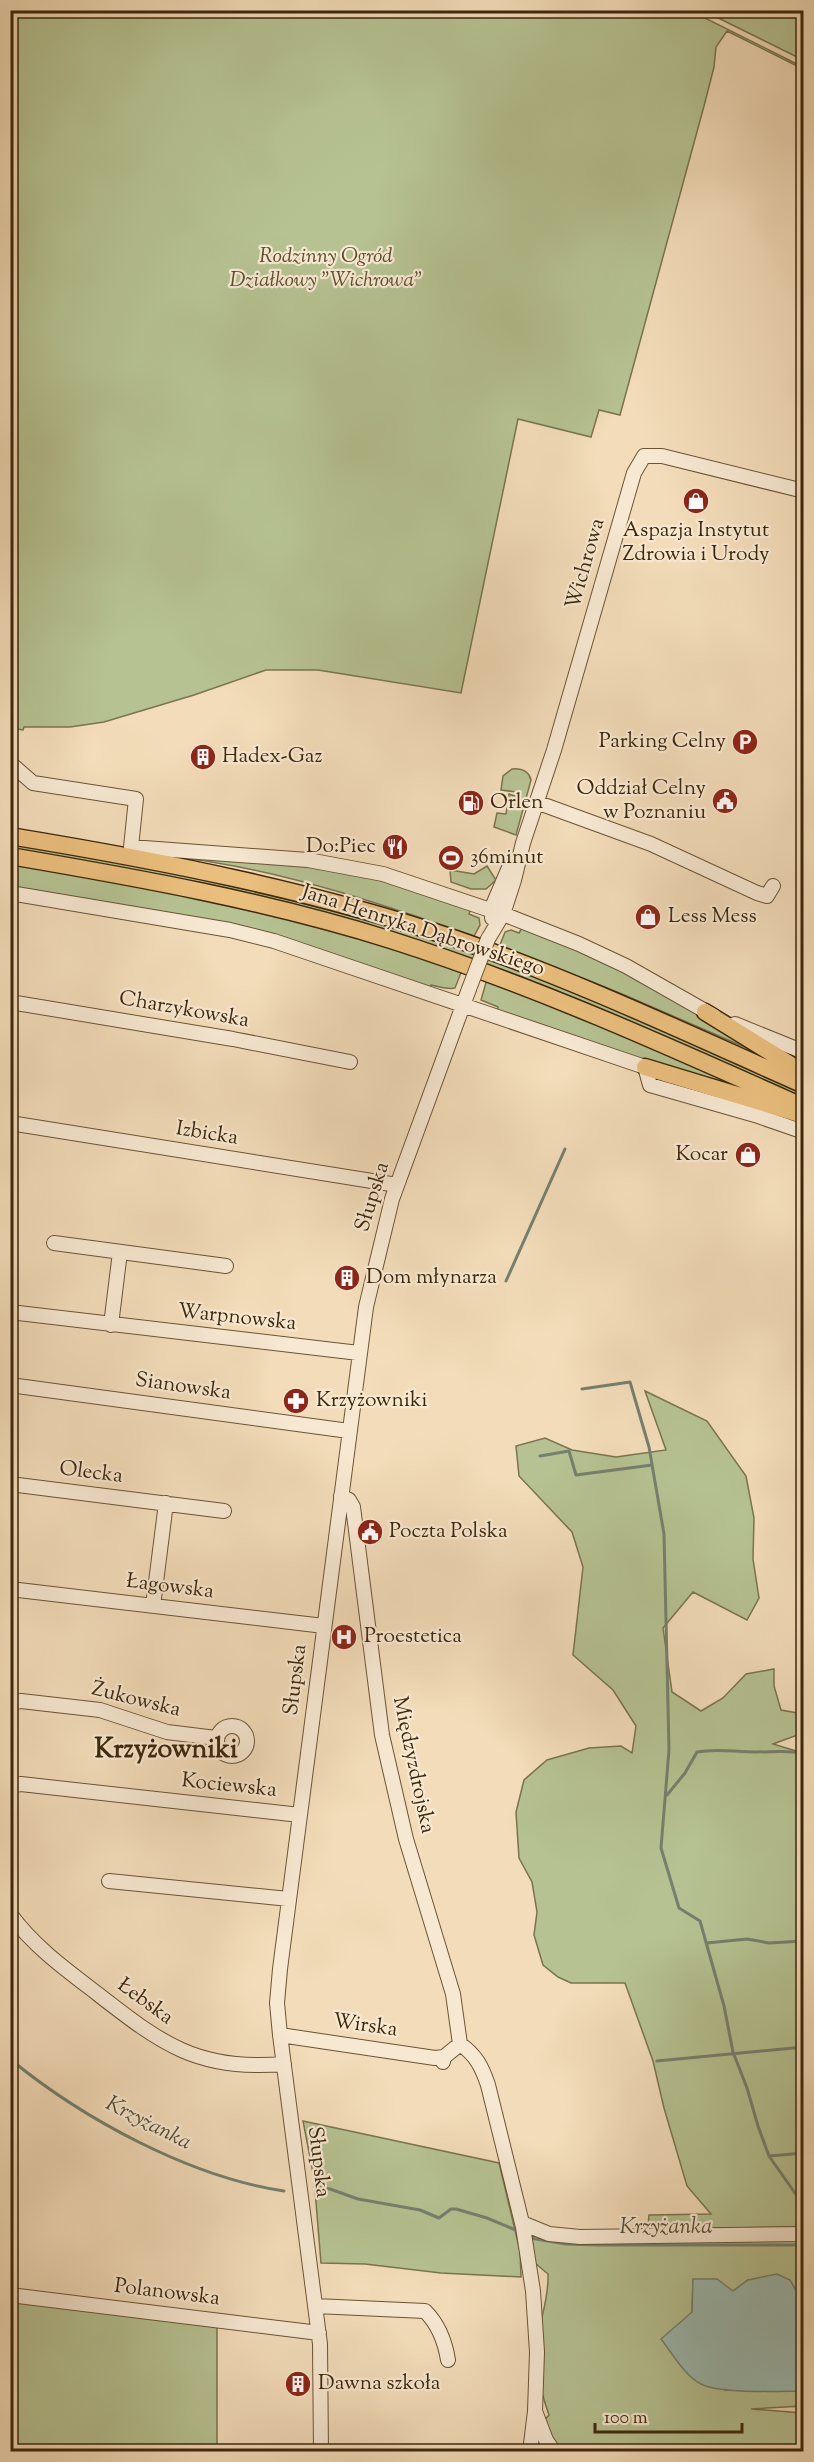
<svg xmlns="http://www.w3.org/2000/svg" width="814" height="2462" font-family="'Sorts Mill Goudy',serif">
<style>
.green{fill:#b6c292;stroke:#7a744e;stroke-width:1.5}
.water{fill:#9bbbb2;stroke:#75806f;stroke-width:1.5}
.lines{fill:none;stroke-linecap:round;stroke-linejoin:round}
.stream{stroke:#75806f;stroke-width:3}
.minor-casing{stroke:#6a5436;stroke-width:16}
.major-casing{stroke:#3d270a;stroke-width:19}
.minor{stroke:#f7e8d2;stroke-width:14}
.major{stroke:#eabe7c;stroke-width:16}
.minor-bridge-casing{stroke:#6a5436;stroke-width:16;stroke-linecap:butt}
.minor-bridge{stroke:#f7e8d2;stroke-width:14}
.labels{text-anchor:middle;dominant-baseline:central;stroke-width:4.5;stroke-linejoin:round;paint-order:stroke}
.park-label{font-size:21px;font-style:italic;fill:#5b4e2c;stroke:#f7e8d2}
.poi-label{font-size:21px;fill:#3d270a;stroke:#f7e8d2;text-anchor:start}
.street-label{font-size:21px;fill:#3d270a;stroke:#f7e8d2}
.water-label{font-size:22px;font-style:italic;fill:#544c34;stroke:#f7e8d2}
.district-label{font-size:27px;font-weight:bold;fill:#3d270a;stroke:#f7e8d2}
</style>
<rect width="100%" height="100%" fill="#f3dcb9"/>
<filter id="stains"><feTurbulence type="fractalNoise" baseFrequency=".00333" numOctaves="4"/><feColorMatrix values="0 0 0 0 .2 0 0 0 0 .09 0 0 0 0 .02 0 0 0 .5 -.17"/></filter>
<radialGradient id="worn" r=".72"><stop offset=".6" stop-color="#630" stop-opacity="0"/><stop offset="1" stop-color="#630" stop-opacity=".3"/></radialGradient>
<path class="green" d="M10 11H691L803 67V69L727 31 716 47 714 67 704 106 620 415 599 410 591 437 518 419 461 693 318 670H266L194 695 104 722 70 727H24L23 730 11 728Z
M704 11H803V60Z
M512 769C521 768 529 771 531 780L516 835 494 827 497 813 506 814 509 794 515 796 517 792 501 790 503 776Z
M10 842 113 858 335 908 506 962 803 1091V1101L503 972 11 850Z
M157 854 341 868 471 908 469 914 479 918 480 925 474 936C392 908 303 877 217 863 197 859 177 858 157 854Z
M10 862 136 883 284 916 462 970 455 988C448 990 437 986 431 985L429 990 278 936 11 887Z
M487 866 496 880 486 889H471L451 882 450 870 474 874Z
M522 928 566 944 652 984 756 1052 622 994 500 945 505 932 511 930 519 933Z
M487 979 524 992 785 1105 721 1087 497 1010 498 1007 481 1000Z
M645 1391 707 1421 746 1476 754 1518 753 1559 759 1598 747 1620 693 1592 663 1628 672 1692 701 1711 723 1698 746 1674 774 1669V1686L781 1710 803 1714V1733L773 1744 803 1753V2227L652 2229 648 2226 649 2215 711 2214 687 2186 664 2108 653 2061 625 1983H571L558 1977 543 1965 534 1935 537 1912 532 1882 519 1858 516 1812 524 1780 547 1760 589 1748 621 1746 632 1753 636 1726 613 1690 573 1655 583 1567 572 1532 519 1476 516 1446 545 1438 572 1450 616 1457 666 1450Z
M303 2121 499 2163 520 2251 521 2277 441 2273 365 2264 321 2263 314 2178Z
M534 2235 803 2237V2303L790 2280H748L733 2291 693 2280 692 2312 725 2390 803 2391V2406L751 2409 803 2413V2451H533V2432L549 2415C540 2389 534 2366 538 2338 541 2315 549 2298 548 2274L535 2263 529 2238Z
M11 2299 217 2323V2451L11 2452Z"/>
<path class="water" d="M777 2274 790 2280 803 2303V2391C781 2391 719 2394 701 2384 684 2375 672 2353 661 2339L692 2312 693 2279H717L733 2291 748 2280Z"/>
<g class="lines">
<path class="stream" d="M506 1281 565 1149
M582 1389 630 1382 649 1447 664 1534 669 1750 661 1848 679 1908 700 1921 724 2006 733 2052 747 2088 758 2126 769 2156 804 2206
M540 1456 569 1451 576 1475 652 1465
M667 1795 685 1773 697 1752C717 1748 735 1752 755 1752 772 1752 787 1750 804 1753
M707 1943 747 1939 769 1943 804 1941
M10 2059C83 2119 190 2177 284 2191
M657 2061 804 2047
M769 2156 804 2153
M315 2187 330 2189 358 2199 420 2210 439 2218 451 2209H456L487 2218 518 2231
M530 2238 566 2244 599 2245H804"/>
<g class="minor-casing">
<path id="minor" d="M10 763 33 783 136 799 131 847 308 860 383 874 508 916 579 944 626 966 714 1016
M536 802 651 844 757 893 767 896 773 886
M10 893 230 930 274 941 645 1067 650 1085 755 1115 804 1132
M492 918 493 905 511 863
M488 939 503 914 514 880 523 843 554 750 634 473 644 456H662L804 491
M10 1002 233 1039 350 1062
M735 1024 804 1052
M10 1123 397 1185
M54 1243 226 1266
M10 1312 359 1353
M111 1325 120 1252
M10 1385 349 1431
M10 1484 224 1511
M341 1496 349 1500 353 1507 382 1735 406 1839 453 1994 460 2044
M10 1589 324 1626
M153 1606 166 1503
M10 1703 21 1701 100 1710 167 1732 216 1738
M217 1741a15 15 0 1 1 30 0a15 15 0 1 1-30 0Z
M10 1786 21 1784 300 1815
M109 1881 289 1899
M10 1914C32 1944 61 1966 90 1988 157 2040 194 2072 284 2064
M280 2035 435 2058 444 2057
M443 2062 444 2057 460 2044C476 2055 482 2067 488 2085L523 2227 533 2291 537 2352 535 2411 530 2452
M522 2223 549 2234 580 2237 804 2234
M10 2295 319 2333
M315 2306 425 2311C439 2325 445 2341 448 2360
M535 2411 546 2440 554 2452
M321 2452 320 2344 280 2035 277 2003 280 1969 366 1307 392 1199 469 989"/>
</g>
<g class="major-casing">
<path id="major" d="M10 836C162 861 311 890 456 939 575 980 689 1034 804 1085
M10 856C139 878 267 901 391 940 533 985 668 1046 804 1107
M705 1012 804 1073
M645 1067 803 1115"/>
</g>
<use href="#minor" class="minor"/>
<use href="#major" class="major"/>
<g class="minor-bridge-casing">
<path id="minor-bridge" d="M469 989 488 939"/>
</g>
<use href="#minor-bridge" class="minor-bridge"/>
</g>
<defs>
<g id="shop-disc" transform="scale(1.35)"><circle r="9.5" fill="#8f2418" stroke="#f7e8d2"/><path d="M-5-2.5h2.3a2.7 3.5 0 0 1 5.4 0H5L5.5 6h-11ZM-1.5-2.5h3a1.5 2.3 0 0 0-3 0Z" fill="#fff"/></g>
<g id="parking-disc" transform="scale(1.35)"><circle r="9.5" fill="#8f2418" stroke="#f7e8d2"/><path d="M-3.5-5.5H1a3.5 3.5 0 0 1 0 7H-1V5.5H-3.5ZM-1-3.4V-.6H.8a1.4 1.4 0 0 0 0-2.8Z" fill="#fff"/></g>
<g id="building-disc" transform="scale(1.35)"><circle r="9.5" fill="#8f2418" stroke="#f7e8d2"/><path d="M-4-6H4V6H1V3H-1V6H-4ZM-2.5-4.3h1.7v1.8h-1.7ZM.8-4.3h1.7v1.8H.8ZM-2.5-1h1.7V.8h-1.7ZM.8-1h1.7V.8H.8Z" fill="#fff"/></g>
<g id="civic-disc" transform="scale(1.35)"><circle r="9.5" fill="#8f2418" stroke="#f7e8d2"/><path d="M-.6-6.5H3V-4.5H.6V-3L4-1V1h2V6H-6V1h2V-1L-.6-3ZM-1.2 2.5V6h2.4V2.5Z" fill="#fff"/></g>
<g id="fuel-disc" transform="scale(1.35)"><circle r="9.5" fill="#8f2418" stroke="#f7e8d2"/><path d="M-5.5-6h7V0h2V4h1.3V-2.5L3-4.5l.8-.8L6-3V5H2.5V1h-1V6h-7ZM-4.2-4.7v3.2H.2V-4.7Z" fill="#fff"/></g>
<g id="restaurant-disc" transform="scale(1.35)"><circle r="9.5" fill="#8f2418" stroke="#f7e8d2"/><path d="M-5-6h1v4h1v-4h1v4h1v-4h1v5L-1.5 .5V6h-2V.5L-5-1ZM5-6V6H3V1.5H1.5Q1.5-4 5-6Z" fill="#fff"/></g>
<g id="stadium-disc" transform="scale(1.35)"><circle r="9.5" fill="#8f2418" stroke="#f7e8d2"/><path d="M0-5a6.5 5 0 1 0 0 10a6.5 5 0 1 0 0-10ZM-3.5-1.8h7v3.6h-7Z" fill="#fff"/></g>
<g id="pharmacy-disc" transform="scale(1.35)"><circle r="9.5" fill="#8f2418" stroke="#f7e8d2"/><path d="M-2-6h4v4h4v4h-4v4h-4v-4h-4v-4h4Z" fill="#fff"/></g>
<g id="hospital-disc" transform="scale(1.35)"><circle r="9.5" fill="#8f2418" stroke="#f7e8d2"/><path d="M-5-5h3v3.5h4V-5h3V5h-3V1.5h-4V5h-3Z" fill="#fff"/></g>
</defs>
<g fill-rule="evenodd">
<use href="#shop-disc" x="696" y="501"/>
<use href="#parking-disc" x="745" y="742"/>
<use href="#building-disc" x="203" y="757"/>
<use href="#civic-disc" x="725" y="801"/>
<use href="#fuel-disc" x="471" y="803"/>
<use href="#restaurant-disc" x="395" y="847"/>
<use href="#stadium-disc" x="451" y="858"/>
<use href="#shop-disc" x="648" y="917"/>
<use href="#shop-disc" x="748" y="1155"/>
<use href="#building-disc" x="347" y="1278"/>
<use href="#pharmacy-disc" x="296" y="1401"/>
<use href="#civic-disc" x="370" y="1532"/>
<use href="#hospital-disc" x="344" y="1637"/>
<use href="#building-disc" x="298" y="2384"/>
</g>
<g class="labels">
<g class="park-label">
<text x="326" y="257">Rodzinny Ogród<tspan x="326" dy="24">Działkowy "Wichrowa"</tspan></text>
</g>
<g class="poi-label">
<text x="696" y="531" text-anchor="middle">Aspazja Instytut<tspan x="696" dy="24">Zdrowia i Urody</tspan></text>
<text x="726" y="742" text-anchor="end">Parking Celny</text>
<text x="222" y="757">Hadex-Gaz</text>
<text x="706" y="789" text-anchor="end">Oddział Celny<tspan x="706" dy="24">w Poznaniu</tspan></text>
<text x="490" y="803">Orlen</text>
<text x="376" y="847" text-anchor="end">Do:Piec</text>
<text x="470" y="858">36minut</text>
<text x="668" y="917">Less Mess</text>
<text x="728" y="1155" text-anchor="end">Kocar</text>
<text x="366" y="1278">Dom młynarza</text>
<text x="316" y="1401">Krzyżowniki</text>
<text x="389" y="1532">Poczta Polska</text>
<text x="364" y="1637">Proestetica</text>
<text x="318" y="2384">Dawna szkoła</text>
</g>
<g class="street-label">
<text transform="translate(586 564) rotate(-74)">Wichrowa</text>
<text transform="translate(423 931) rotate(18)">Jana Henryka Dąbrowskiego</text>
<text transform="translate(184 1010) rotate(10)">Charzykowska</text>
<text transform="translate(207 1134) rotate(9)">Izbicka</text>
<text transform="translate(373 1197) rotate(-73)">Słupska</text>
<text transform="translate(237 1318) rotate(6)">Warpnowska</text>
<text transform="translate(183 1387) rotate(8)">Sianowska</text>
<text transform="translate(91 1473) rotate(7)">Olecka</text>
<text transform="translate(170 1587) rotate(7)">Łagowska</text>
<text transform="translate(296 1680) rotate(-83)">Słupska</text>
<text transform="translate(136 1700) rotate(14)">Żukowska</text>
<text transform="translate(413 1765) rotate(78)">Międzyzdrojska</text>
<text transform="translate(229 1786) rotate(6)">Kociewska</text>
<text transform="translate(145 2002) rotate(36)">Łebska</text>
<text transform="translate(365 2026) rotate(8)">Wirska</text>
<text transform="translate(318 2162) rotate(83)">Słupska</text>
<text transform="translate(167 2293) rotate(7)">Polanowska</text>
</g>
<g class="water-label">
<text transform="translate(148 2124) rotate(27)">Krzyżanka</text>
<text x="666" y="2228">Krzyżanka</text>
</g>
<g class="district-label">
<text x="166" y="1750">Krzyżowniki</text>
</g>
</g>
<rect width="814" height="2462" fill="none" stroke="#f3dcb9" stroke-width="36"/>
<rect x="12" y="12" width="790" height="2438" fill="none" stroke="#3d270a" stroke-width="3"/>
<rect x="18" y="18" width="778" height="2426" fill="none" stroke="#3d270a" stroke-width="1.5"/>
<path d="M595 2423v9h147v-9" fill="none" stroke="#3d270a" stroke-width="3"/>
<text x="604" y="2423" font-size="18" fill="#3d270a" stroke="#f7e8d2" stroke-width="4.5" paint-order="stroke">100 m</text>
<rect width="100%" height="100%" filter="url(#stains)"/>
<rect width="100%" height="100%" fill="url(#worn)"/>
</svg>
